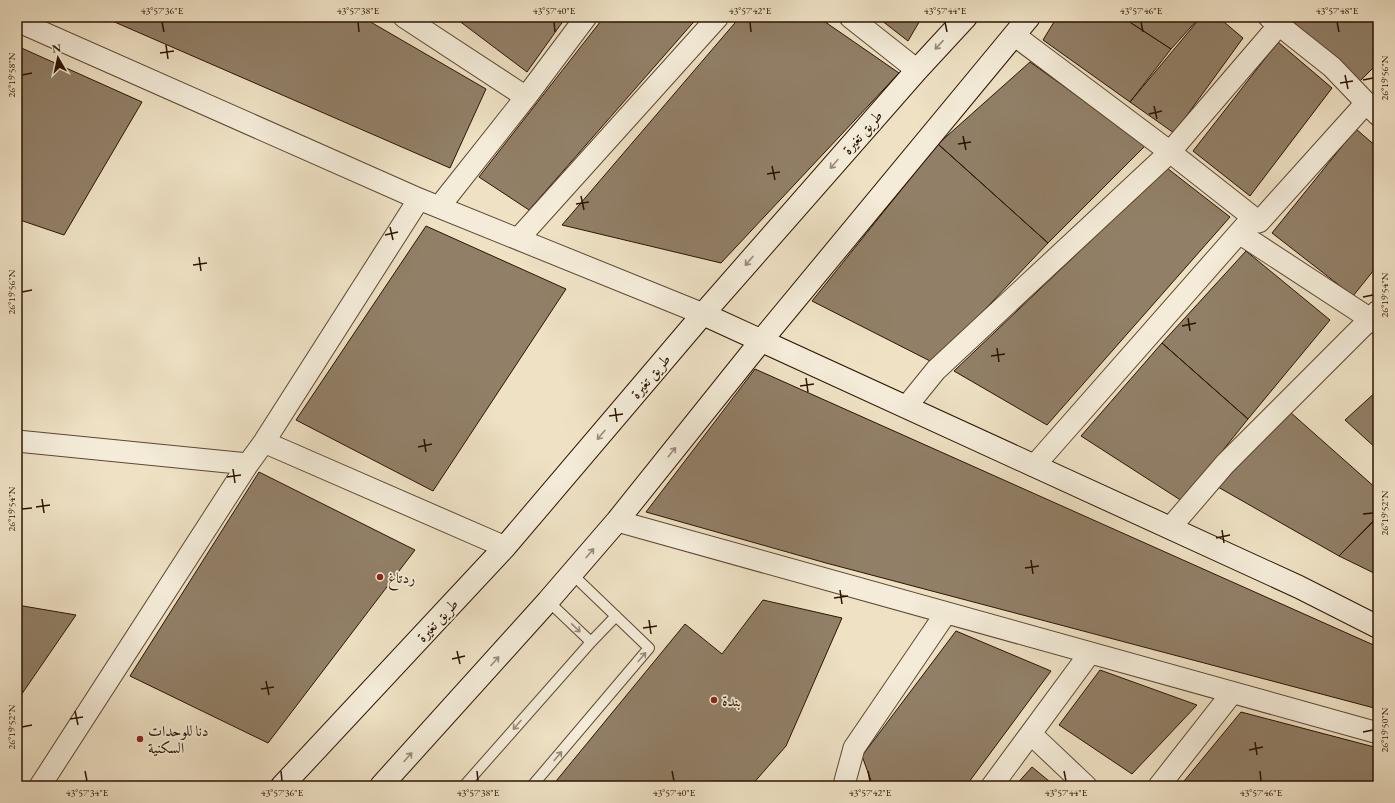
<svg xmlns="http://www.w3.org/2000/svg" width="1395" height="803" font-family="'EB Garamond',Amiri,serif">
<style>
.building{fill:#917f67;stroke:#2d1402}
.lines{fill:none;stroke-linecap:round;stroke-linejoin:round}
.lane-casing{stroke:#5d4732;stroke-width:12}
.street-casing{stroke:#5d4732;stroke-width:23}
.secondary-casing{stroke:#2d1402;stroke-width:24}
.lane{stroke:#f4ecd9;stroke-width:10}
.street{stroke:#f4ecd9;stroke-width:21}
.secondary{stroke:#f4ecd9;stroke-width:22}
.oneway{stroke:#9a8b78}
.ticks{fill:none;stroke:#2d1402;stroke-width:1.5}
.poi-dot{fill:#8f2418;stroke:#f4ecd9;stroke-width:1.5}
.labels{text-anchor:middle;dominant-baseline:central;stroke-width:3.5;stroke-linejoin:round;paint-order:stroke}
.street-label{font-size:15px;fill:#2d1402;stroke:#f4ecd9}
.poi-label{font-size:15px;fill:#2d1402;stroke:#f4ecd9;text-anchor:start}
.neatline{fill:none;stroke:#2d1402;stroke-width:1.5}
.ticks-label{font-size:10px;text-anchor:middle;fill:#2d1402}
</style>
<rect width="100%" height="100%" fill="#eee1c4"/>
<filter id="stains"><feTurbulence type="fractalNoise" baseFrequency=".005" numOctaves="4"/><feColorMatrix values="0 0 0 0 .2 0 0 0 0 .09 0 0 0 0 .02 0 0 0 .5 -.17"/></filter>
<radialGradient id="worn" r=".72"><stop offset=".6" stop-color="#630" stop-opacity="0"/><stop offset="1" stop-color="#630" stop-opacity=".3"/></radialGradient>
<path class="building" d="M103 17H362L486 89 450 168Z
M454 17H566L527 72Z
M604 17H698L529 210 479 177Z
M740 17H818L899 73 721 263 562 225Z
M877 17H922L908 41Z
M1057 17H1122L1171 49 1130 102 1043 40Z
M1122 17H1200L1171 49Z
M1201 17H1218L1243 38 1174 133 1130 102Z
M1287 17H1378V63L1360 81Z
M1278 42 1332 88 1250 196 1193 151Z
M17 46 142 102 64 235 17 219Z
M1030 62 1146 145 1048 243 938 144Z
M1356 129 1378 148V265L1353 296 1272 233Z
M938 144 1048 243 934 363 812 301Z
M1167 168 1230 217 1047 425 954 371Z
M426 226 566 289 433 491 296 420Z
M1246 251 1330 320 1248 419 1162 343Z
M1162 343 1248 419 1182 501 1081 436Z
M755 369 1378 647V709L826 563 646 512Z
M1378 390V450L1345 420Z
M1290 412 1378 490V517L1339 556 1218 487Z
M259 472 415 550 268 743 130 676Z
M1378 516V575L1339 556Z
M763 600 842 618 786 746 751 786H552L685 624 722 654Z
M17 605 76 615 17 701Z
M956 631 1051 671 966 786H873L862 756Z
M1100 670 1197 705 1132 774 1059 725Z
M1241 712 1378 748V786H1180Z
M1032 767 1055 786H1015Z"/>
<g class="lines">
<g class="lane-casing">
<path id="lane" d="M591 642 616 616
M464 786 591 642 548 601
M532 786 649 648 572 574"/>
</g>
<g class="street-casing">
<path id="street" d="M404 17 526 97
M850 17 917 70
M1269 17 1332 67 1378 115
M17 21 419 199 703 314
M1014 35 1170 152 1279 25
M439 207 526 97 586 17
M1239 233 1378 324
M518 239 718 17
M906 407 936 370 1170 152 1259 222 1366 103
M17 441 248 464
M264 442 505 547
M1034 466 1253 217
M617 521 1378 733
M1170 528 1225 464 1378 311
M1031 734 1086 786
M40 786 248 464 264 442 419 199
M847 786 845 781 854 748 946 613
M992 786 1090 653
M1159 786 1232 693"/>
</g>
<g class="secondary-casing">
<path id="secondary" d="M703 314 1299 587 1378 627
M282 786 505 547 703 314 917 70 966 17
M381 786 548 601 617 521 761 341 1029 17"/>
</g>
<use href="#lane" class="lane"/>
<use href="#street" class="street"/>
<use href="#secondary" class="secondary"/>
</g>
<defs><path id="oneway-shaft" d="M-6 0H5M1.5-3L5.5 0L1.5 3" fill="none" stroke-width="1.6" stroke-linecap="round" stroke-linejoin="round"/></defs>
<g class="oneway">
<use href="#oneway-shaft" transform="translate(939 45) rotate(133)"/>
<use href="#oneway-shaft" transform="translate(834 164) rotate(131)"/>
<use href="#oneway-shaft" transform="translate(749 261) rotate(131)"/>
<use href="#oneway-shaft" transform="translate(601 435) rotate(130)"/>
<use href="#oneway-shaft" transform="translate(672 452) rotate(-51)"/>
<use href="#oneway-shaft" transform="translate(590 553) rotate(-50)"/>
<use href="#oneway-shaft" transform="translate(576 628) rotate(44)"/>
<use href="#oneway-shaft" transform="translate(642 657) rotate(-50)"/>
<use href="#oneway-shaft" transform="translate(495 661) rotate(-48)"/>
<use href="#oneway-shaft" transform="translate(517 725) rotate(131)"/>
<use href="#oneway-shaft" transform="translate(558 756) rotate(-50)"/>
<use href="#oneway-shaft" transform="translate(408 757) rotate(-48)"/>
</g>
<path class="ticks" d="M162 22 164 32M358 22 359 32M554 22 555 32M750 22 751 32M945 22 947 32M1141 22 1143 32M1337 22 1339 32M166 45 168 59M160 53 174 51M22 75 32 73M1345 75 1348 89M1363 80 1373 78M1340 83 1353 81M1154 106 1157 119M1149 114 1162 111M963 136 966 150M958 144 971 142M772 166 775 180M767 174 780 172M581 196 584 210M576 204 589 202M390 227 393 240M385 235 398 232M199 257 201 271M193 265 207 263M22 292 32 290M1363 297 1373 295M1188 318 1190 331M1182 326 1196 323M997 348 999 362M991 356 1005 354M806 378 808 392M800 386 814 384M615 408 617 422M609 416 623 414M424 439 426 452M418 447 432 444M233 469 235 483M227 477 241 475M42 499 44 513M36 507 50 505M22 509 32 508M1363 514 1373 513M1222 530 1224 543M1216 538 1230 535M1031 560 1033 574M1025 568 1039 566M840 590 842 604M834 598 848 596M649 620 651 634M643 628 657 626M457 651 460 664M452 659 465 656M266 681 269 695M261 689 274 687M75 711 78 725M70 719 83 717M22 727 32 725M1363 732 1373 730M1255 742 1257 755M1249 750 1263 747M85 771 87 781M281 771 282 781M477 771 478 781M672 771 674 781M868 771 870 781M1064 771 1066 781M1260 771 1261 781"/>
<g class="poi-dot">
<circle cx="380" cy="577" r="4"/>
<circle cx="714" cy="700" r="4"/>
<circle cx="140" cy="739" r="4"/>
</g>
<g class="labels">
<g class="street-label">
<text transform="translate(862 132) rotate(-49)">طريق تغيرة</text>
<text transform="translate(650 376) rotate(-50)">طريق تغيرة</text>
<text transform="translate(437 620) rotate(-47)">طريق تغيرة</text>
</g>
<g class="poi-label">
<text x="388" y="577">ردتاغ</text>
<text x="722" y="700">بندة</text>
<text x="148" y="730">دنا للوحدات<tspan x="148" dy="17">السكنية</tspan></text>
</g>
</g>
<rect width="1395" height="803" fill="none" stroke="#eee1c4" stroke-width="44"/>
<g transform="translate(58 58) rotate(351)" stroke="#f4ecd9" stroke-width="3" paint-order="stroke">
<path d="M0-3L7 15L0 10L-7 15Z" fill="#2d1402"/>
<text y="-6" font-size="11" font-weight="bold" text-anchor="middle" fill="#2d1402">N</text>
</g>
<rect x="22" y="22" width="1351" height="759" class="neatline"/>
<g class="ticks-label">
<text x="162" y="14">43°57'36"E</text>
<text x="358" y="14">43°57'38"E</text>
<text x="554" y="14">43°57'40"E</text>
<text x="750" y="14">43°57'42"E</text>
<text x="945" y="14">43°57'44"E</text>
<text x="1141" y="14">43°57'46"E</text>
<text x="1337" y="14">43°57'48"E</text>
<text transform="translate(11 75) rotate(-90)" y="4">26°19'58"N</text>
<text transform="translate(1384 78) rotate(-90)" y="4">26°19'56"N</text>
<text transform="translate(11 292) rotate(-90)" y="4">26°19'56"N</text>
<text transform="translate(1384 295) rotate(-90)" y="4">26°19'54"N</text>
<text transform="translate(11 509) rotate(-90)" y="4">26°19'54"N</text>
<text transform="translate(1384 513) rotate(-90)" y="4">26°19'52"N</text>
<text transform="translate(11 727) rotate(-90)" y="4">26°19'52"N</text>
<text transform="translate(1384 730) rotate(-90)" y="4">26°19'50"N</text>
<text x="87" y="796">43°57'34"E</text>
<text x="282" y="796">43°57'36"E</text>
<text x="478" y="796">43°57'38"E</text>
<text x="674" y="796">43°57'40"E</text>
<text x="870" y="796">43°57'42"E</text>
<text x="1066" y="796">43°57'44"E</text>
<text x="1261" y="796">43°57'46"E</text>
</g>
<rect width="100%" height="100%" filter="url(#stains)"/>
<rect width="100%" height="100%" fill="url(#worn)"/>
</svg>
